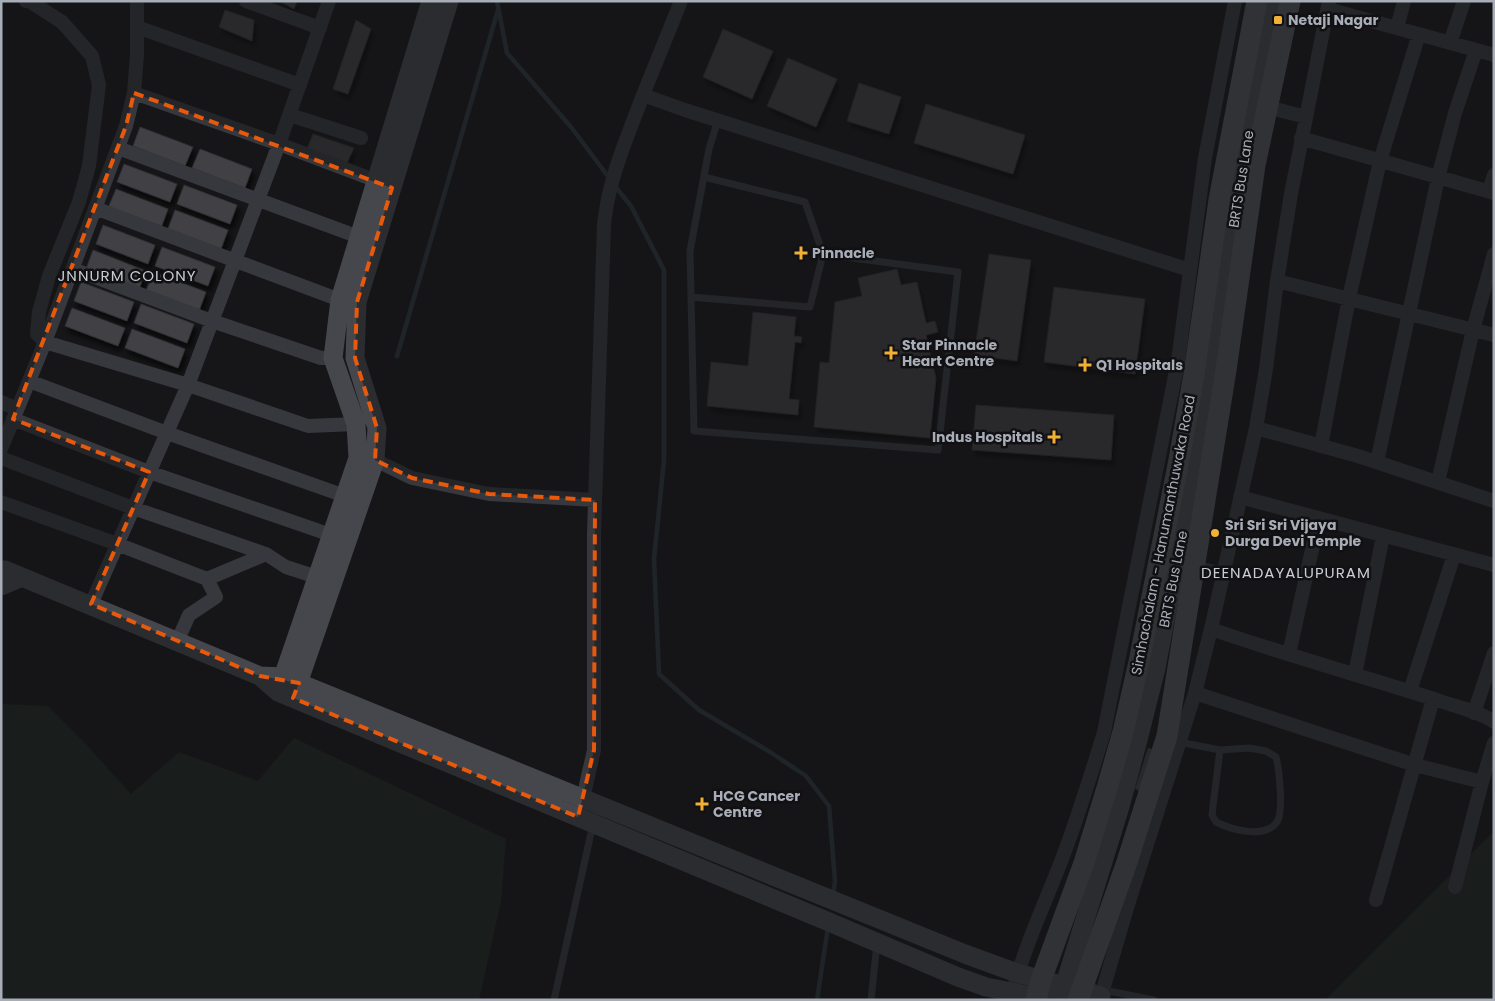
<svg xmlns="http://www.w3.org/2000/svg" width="1495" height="1001" font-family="Poppins,sans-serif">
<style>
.green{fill:#1e261f}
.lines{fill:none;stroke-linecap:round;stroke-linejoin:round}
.stream{stroke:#2c353c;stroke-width:4.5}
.building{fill:#404145;stroke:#303034;filter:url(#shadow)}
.lane{stroke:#37383d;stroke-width:7}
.street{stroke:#37383d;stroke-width:14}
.secondary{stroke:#45474d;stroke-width:19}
.primary{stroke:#53555c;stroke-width:21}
.marked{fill:none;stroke:#e8590c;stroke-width:4;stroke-dasharray:10 6;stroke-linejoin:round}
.poi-dot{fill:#f2b134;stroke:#111113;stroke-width:2}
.labels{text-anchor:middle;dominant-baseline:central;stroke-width:5;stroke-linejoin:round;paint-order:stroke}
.poi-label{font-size:14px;font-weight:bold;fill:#a8adb8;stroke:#111113;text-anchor:start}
.street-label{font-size:14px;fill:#a8adb8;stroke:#111113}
.neighbourhood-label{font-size:15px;letter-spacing:1px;fill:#c9ccd4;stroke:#111113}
</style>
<defs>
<filter id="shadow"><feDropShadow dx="3" dy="5.5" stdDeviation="2.5" flood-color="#0009"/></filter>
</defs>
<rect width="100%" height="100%" fill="#161618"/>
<path class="green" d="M1 704 48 706 86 744 131 794 179 752 258 781 294 738 506 839 501 901 479 1000H1Z
M1494 831V1000H1325Z"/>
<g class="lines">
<path class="stream" d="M497 1 507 53 571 127 610 179
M614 185 631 206 664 270V460L654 559 659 674 699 710 770 752 806 776 829 806 835 881 833 895
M397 356 498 10
M817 1000 828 927"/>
</g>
<path class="building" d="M279 1H297L294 9Z
M225 10 254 20 252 41 219 27Z
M356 20 371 29 348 94 333 89Z
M723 29 773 51 752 99 703 77Z
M788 58 837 79 816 127 767 106Z
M859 83 901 97 889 134 847 121Z
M926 104 1025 135 1013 174 914 143Z
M140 127 193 147 185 166 133 146Z
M313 134 354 148 347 163 307 149Z
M200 149 252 169 245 188 192 168Z
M124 164 177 184 170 202 117 182Z
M184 185 237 205 230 224 177 204Z
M116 189 168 209 161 228 108 208Z
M175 210 228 230 221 249 168 229Z
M103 225 155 245 148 264 96 244Z
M162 247 215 267 208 286 155 266Z
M93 250 146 271 139 289 86 269Z
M989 254 1031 260 1017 361 974 355Z
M897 269 901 285 917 282 926 323 935 321 938 332 926 335 936 378 930 438 814 427 820 362 829 363 835 302 862 296 858 278Z
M153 272 206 292 199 311 146 291Z
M81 282 134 302 127 321 74 301Z
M1054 287 1145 299 1135 374 1044 362Z
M141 304 194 324 187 343 134 323Z
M72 308 125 328 118 346 65 326Z
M753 312 796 317 794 336 802 337 801 343 795 342 789 399 799 400 798 415 707 406 711 362 748 366Z
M132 329 185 349 178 368 125 348Z
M976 405 1114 415 1111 460 972 450Z
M1148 748 1157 751 1144 792 1135 789Z"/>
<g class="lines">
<path class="lane" d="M704 177 805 202 823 254 958 272 938 450 694 431 690 251 709 149 718 120
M691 297 810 307 823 254
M1179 742 1220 750 1249 748 1266 751 1276 757C1279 769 1284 811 1277 822 1265 839 1232 830 1216 822L1212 815 1213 806 1220 750
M1103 990 1154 1000
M554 1000 593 824
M871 1000 877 943"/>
<path class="street" d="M26 1 31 2 62 22 92 56 99 85 89 166 79 202 49 276 39 312 37 334 45 342 188 385 308 426 356 424
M246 1 320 28
M681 1 643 95 685 110 1190 270
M1328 9 1494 55
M137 27 300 85
M1397 28 1404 1
M1450 43 1464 1
M134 93 279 144 377 181
M1267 107 1306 117
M290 115 361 138
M1301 138 1494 193
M118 148 359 237
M1489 191 1494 175
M95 208 340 300
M73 269 212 321 321 358H333
M1277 281 1494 335
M29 381 167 433 345 496
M1 402 17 409
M13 419 149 472 331 535
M1256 428 1358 456 1494 501
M1321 446 1349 298 1380 161 1419 34
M1 449 45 342 126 126 134 93 137 55V1
M1 458 133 508 266 554 286 567 317 577
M375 460 412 478 489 494 595 500
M1377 462 1438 178 1455 113 1476 50
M1438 482 1473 330 1494 254
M1240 497 1494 565
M1 502 117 544 207 579 216 597 189 615 177 642
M1193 567 1224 574
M207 579 266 554
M91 604 188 385 279 144 329 1
M1211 629C1286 655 1362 676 1437 700 1451 705 1484 713 1494 722
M1289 654 1319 518
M1355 674 1383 536
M1410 691 1454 555
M1195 693 1415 765 1482 782
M1474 713 1494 653
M581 807 594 750V533L604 225C608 180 627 138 643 95
M1455 887 1482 782 1494 743
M1376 900 1433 699
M1011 1000C1022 951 1044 906 1062 859 1078 817 1091 775 1104 732L1178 361 1205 158 1235 1
M1100 1000 1126 911 1195 693 1211 629 1256 428 1266 369 1277 281 1291 194 1329 1"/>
<path class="secondary" d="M1 570H5L260 676 283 677 299 683 965 954 1017 973 1101 996
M1 586 22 577
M260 676 278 692 822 919 958 977 986 987 1050 1000
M279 689 358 458 356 424 333 358 340 300 431 1
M294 695 375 460 377 428 355 358 357 302 449 1
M1060 1000 1119 810 1138 740 1156 668 1212 371 1242 161 1275 1"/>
<path class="primary" d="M1036 1000 1041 980 1084 863 1107 788 1123 732 1139 662 1179 460 1194 374 1219 200 1257 1
M1078 1000 1127 862 1167 736 1226 370 1255 165 1290 1"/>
</g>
<path d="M0 0H1495V1001H0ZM134 93 392 188 357 302 355 358 377 428 375 460 412 478 489 494 595 500 594 750 578 817 293 698 299 683 260 676 91 604 149 472 13 419 126 126Z" fill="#161618" fill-opacity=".55" fill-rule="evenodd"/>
<path class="marked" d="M134 93 392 188 357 302 355 358 377 428 375 460 412 478 489 494 595 500 594 750 578 817 293 698 299 683 260 676 91 604 149 472 13 419 126 126Z"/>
<g class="poi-dot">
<rect x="1273" y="15" width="10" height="10" rx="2.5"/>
<path d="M798.5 245.5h5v5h5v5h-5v5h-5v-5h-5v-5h5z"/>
<path d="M888.5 345.5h5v5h5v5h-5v5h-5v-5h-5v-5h5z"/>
<path d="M1082.5 357.5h5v5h5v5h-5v5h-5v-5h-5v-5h5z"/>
<path d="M1051.5 429.5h5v5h5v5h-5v5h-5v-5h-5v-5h5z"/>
<circle cx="1215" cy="533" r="5"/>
<path d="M699.5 796.5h5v5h5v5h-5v5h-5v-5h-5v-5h5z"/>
</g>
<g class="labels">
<g class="poi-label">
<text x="1288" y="20">Netaji Nagar</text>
<text x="812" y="253">Pinnacle</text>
<text x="902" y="345">Star Pinnacle<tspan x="902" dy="16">Heart Centre</tspan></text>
<text x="1096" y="365">Q1 Hospitals</text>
<text x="1043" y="437" text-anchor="end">Indus Hospitals</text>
<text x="1225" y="525">Sri Sri Sri Vijaya<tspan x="1225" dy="16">Durga Devi Temple</tspan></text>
<text x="713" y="796">HCG Cancer<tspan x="713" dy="16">Centre</tspan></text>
</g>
<g class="street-label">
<text transform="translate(1241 179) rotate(-81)">BRTS Bus Lane</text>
<text transform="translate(1163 535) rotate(-79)">Simhachalam - Hanumanthuwaka Road</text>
<text transform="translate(1173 579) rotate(-79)">BRTS Bus Lane</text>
</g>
<g class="neighbourhood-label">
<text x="127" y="275">JNNURM COLONY</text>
<text x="1286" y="572">DEENADAYALUPURAM</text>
</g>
</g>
<rect width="1495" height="1001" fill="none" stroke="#a8adb8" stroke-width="5"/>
</svg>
